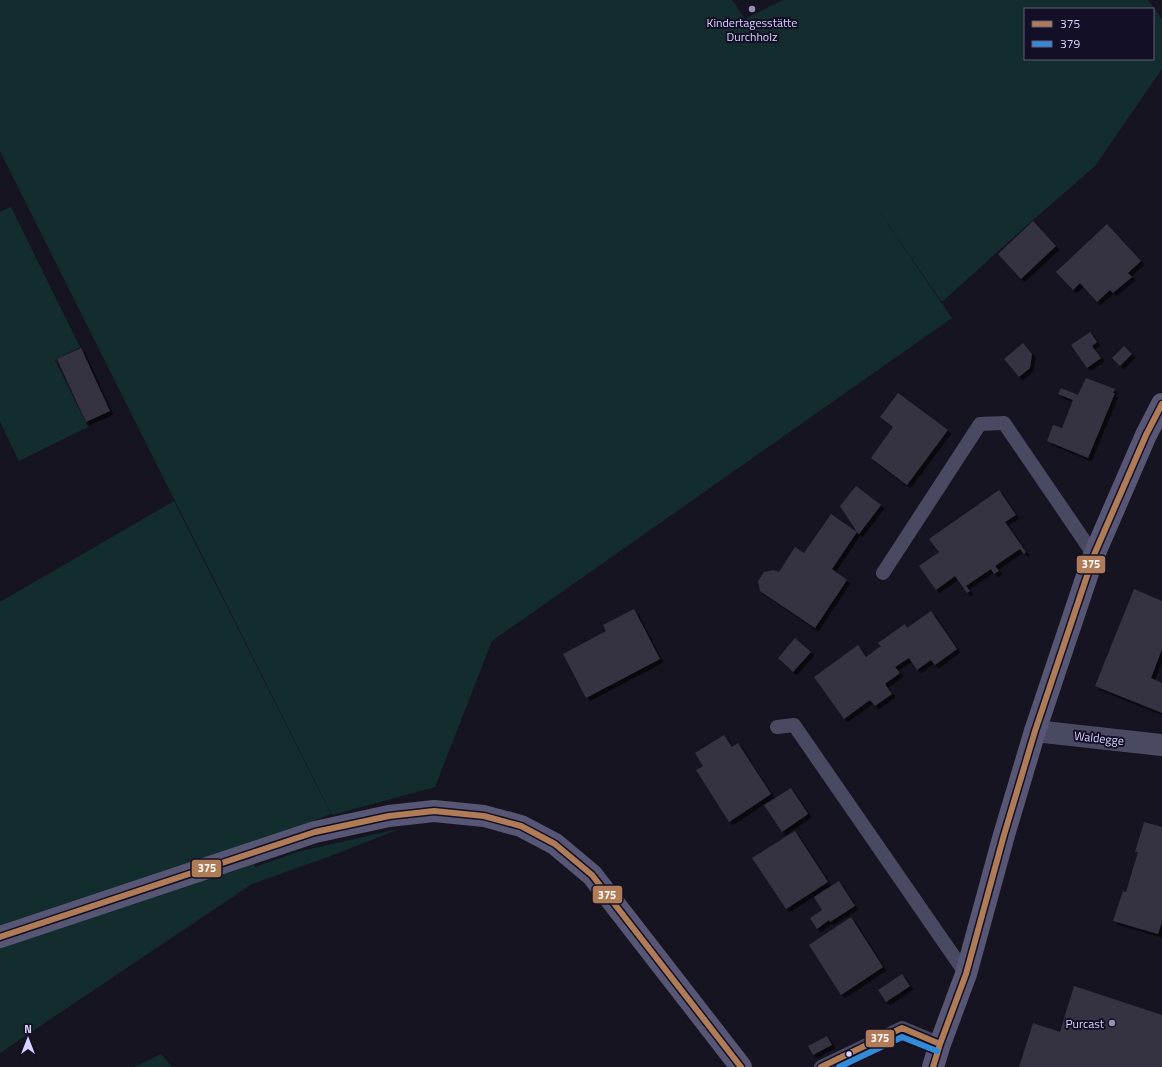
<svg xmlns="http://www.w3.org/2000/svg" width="1162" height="1067" font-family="'Titillium Web',sans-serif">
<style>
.green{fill:#132c2d;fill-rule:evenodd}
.building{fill:#343243;filter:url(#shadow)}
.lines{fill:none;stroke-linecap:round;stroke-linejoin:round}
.lane{stroke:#4a4962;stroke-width:14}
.street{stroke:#4a4962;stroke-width:22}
.secondary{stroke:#575674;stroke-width:22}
.bus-1-casing{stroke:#130f26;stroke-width:9}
.bus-2-casing{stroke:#130f26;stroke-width:9}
.bus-1{stroke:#b07c57;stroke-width:6}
.bus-2{stroke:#338bd7;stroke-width:6}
.poi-dot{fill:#9591b1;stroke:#130f26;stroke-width:1.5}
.bus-dot{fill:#d9d4ff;stroke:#130f26;stroke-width:1.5}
.labels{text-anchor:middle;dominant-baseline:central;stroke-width:4;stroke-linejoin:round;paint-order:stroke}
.poi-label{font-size:12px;fill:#d9d4ff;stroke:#130f26}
.street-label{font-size:12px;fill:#d9d4ff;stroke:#130f26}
.line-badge{stroke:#130f26;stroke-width:1.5}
.badge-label{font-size:11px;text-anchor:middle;font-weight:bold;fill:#fff}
</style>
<defs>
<filter id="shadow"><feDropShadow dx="3.5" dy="3.5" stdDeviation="0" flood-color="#0009"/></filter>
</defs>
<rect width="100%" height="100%" fill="#161421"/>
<path class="green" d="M0 0H732L745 19 783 0H1148L1162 19V69L1095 166 1025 227 942 302 871 200 952 318 492 641 435 787 332 815 0 151ZM1025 9H1153V59H1025Z
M11 207 80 347 55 360 88 427 19 461 0 422V212Z
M174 501 331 814 249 845 255 867 297 852 402 828 328 857 252 884 0 1053V602Z
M161 1054 172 1067H134Z"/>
<path class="building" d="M1033 221 1056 246 1021 279 998 254Z
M1107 224 1141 261 1128 273 1132 277 1113 293 1110 290 1097 302 1080 283 1073 290 1056 272Z
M1090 332 1097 342 1092 346 1101 358 1087 368 1071 345Z
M1023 343 1032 354 1030 368 1019 377 1004 359Z
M1124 346 1132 354 1120 366 1112 358Z
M81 348 110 411 86 422 57 359Z
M1086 378 1115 389 1113 393H1115L1088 458 1047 441 1053 425 1062 428 1073 400 1058 394 1061 388 1078 395Z
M898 393 948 430 907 485 871 458 893 427 880 417Z
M856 486 881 505 859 534 857 532 832 569 847 580 815 628 760 591 758 581 764 572 774 570 779 572 795 547 804 553 831 514 857 532 840 506Z
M999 490 1016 515 1005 522 1026 552 1024 554 1020 549 995 566 999 571 994 574 991 569 966 586 970 591 967 593 955 576 936 590 919 566 939 552 929 539Z
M1134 589 1162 601V649L1151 678 1162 683V713L1095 686Z
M634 609 660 659 586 698 563 654 606 631 603 625Z
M931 611 957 649 935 665 931 660 917 670 909 658 895 667 900 673 885 684 892 694 875 706 870 700 844 719 814 677 858 645 866 657 881 646 878 643 905 624 907 628Z
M795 638 811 652 793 672 778 658Z
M724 735 732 747 738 743 771 794 729 822 696 770 703 766 695 753Z
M791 788 808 814 782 832 764 805Z
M1144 822 1162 827V922L1158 934 1113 921 1123 891 1126 892 1138 852H1135Z
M795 831 828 882 786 909 752 858Z
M839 881 855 906 830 922 829 920 817 929 810 918 822 910 814 897Z
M851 917 883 967 841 995 809 945Z
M902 974 910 986 886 1002 878 990Z
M1074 986 1162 1015V1067H1019L1033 1023 1060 1032Z
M827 1036 832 1045 813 1055 808 1046Z"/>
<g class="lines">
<path class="lane" d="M883 573 980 424 1004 423 1094 555
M777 727 794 725 966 974
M821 1067 902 1028 940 1044"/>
<path class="street" d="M1035 731 1162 745"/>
<path class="secondary" d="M0 937 315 832 389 816 434 811 484 816 521 826 555 844 592 875 741 1067
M933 1067 940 1044 966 974 1004 835 1035 731 1094 555 1146 435 1162 404"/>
<g class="bus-1-casing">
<path id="bus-1" d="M0 937 315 832 389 816 434 811 484 816 521 826 555 844 592 875 741 1067
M821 1067 902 1028 940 1044
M933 1067 940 1044 966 974 1004 835 1035 731 1094 555 1146 435 1162 404"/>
</g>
<g class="bus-2-casing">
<path id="bus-2" d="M839 1067 902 1037 937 1051"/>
</g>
<use href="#bus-1" class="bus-1"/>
<use href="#bus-2" class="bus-2"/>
</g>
<g class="poi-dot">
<circle cx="752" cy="9" r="4"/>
<circle cx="1112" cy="1023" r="4"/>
</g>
<circle class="bus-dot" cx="849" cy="1054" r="3.5"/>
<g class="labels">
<g class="poi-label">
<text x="752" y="22">Kindertagesstätte<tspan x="752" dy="14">Durchholz</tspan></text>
<text x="1104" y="1023" text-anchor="end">Purcast</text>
</g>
<g class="street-label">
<text transform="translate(1099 738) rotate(6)">Waldegge</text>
</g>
</g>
<g class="line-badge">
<rect x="1076" y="555" width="30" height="19" rx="4" fill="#b07c57"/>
<rect x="191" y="859" width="31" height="19" rx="4" fill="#b07c57"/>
<rect x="592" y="885" width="31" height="19" rx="4" fill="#b07c57"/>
<rect x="865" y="1029" width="30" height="19" rx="4" fill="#b07c57"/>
</g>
<g class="badge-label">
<text x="1091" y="568">375</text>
<text x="207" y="872">375</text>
<text x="607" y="899">375</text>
<text x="880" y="1042">375</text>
</g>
<rect x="1024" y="8" width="130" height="52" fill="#130f26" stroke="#625e7d"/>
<rect x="1032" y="21" width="20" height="6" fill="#b07c57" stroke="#625e7d"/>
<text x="1060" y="28" font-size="12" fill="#d9d4ff">375</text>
<rect x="1032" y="41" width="20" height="6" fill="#338bd7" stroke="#625e7d"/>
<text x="1060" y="48" font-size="12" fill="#d9d4ff">379</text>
<g transform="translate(28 1039)" stroke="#130f26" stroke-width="3" paint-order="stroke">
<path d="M0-3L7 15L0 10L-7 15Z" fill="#d9d4ff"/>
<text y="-6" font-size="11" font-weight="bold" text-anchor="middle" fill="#d9d4ff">N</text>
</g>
</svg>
